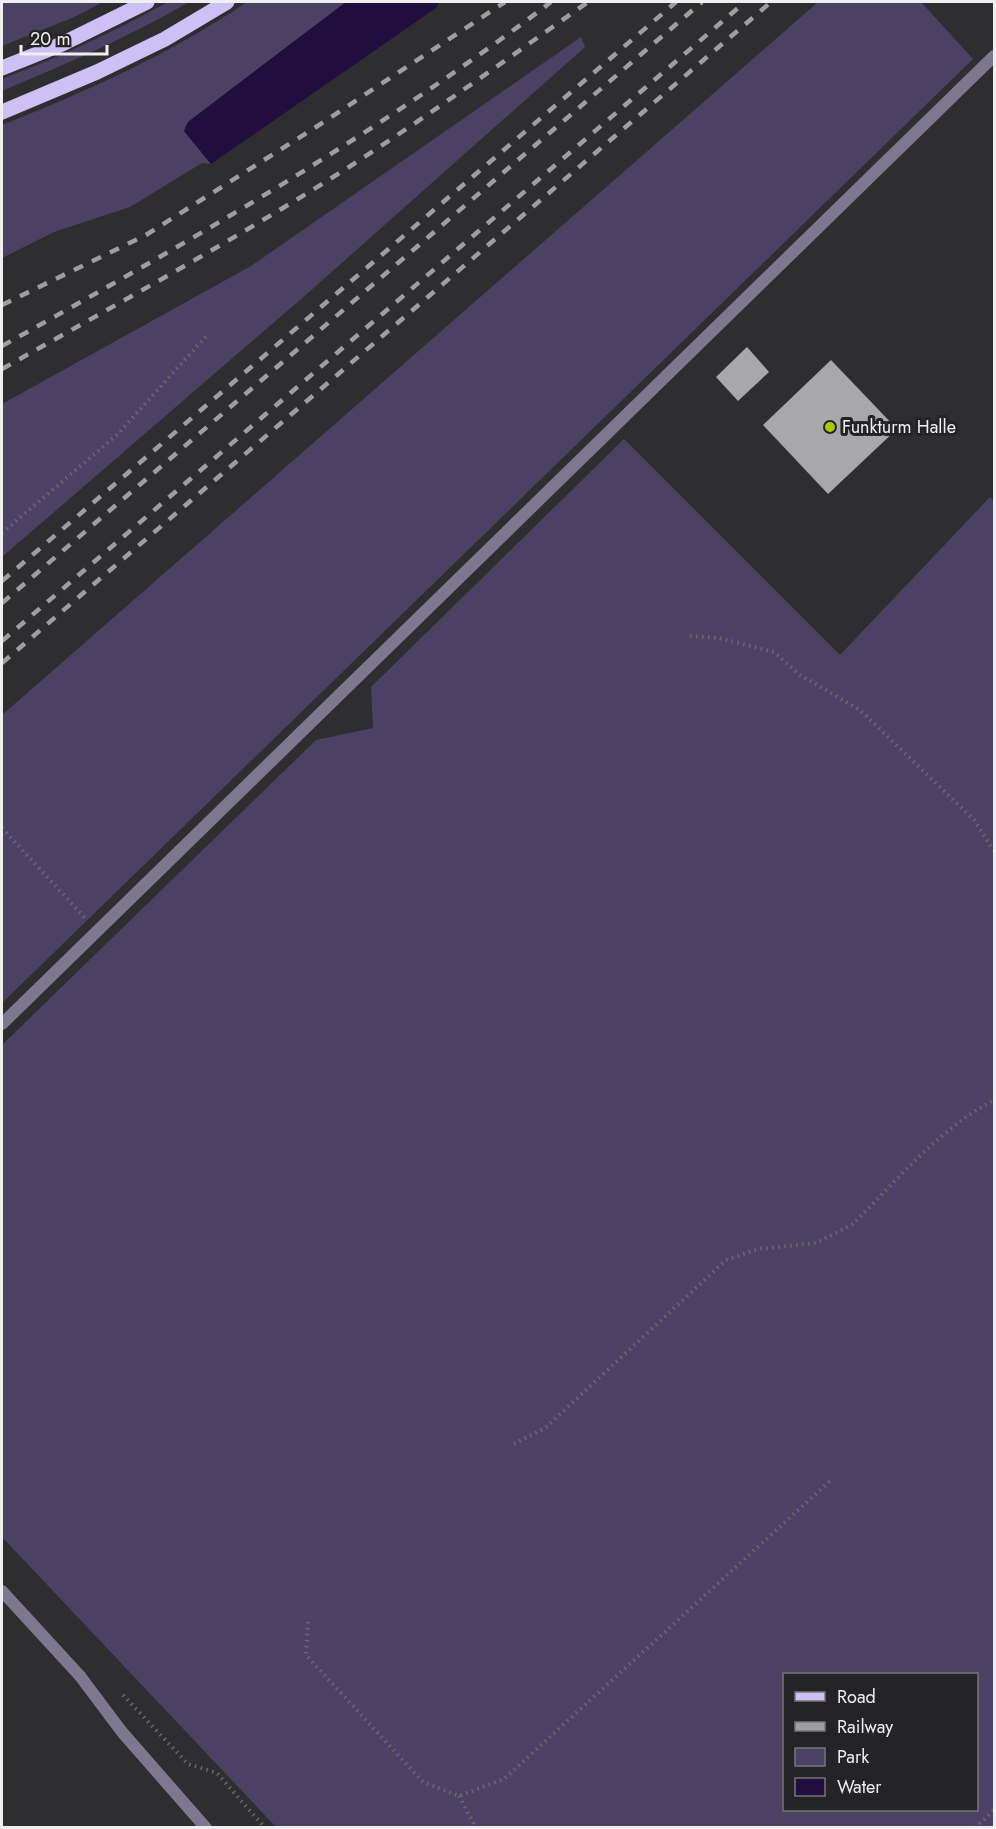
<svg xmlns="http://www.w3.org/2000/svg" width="996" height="1829" font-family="Jost,sans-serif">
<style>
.green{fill:#4c4165;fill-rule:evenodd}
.water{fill:#210d3e}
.building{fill:#a8a7aa}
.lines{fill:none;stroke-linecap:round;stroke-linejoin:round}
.path{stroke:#69696b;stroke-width:4;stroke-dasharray:1.5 4.5;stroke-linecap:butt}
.lane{stroke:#7e7790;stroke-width:12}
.street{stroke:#7e7790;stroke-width:12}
.primary{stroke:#cebff4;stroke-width:15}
.rail{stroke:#9e9e9f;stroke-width:4.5;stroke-dasharray:10 10;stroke-linecap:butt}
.poi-dot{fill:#aec509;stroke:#242426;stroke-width:2}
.labels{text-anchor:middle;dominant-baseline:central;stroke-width:6;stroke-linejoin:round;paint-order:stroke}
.poi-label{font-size:18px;fill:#efeff0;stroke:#242426;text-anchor:start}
</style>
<rect width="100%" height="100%" fill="#2e2e30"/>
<path class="green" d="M2 2H103L74 17 2 46Z
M168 2H189C129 37 66 64 2 91V79C59 57 114 32 168 2Z
M247 2H346L188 122 184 131 211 164 202 163 130 207 54 232 2 258V125C86 92 172 53 247 2Z
M818 2H921L973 59 2 1003V715Z
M581 37 585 47 308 293 2 557V404L251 266Z
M624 439 840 655 990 497 994 502V1825L992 1827H276L2 1537V1045L316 740 373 728 371 687ZM976 1674V1810H784V1674Z"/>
<path class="water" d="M346 2H439L436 8 211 164 184 131 188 122Z"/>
<path class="building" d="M747 347 769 372 738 401 716 377Z
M831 360 897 429 828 494 763 425Z"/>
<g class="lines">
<path class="path" d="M2 533 118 434 208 334
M690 636 719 638 774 652 800 675 860 710 974 820 994 851
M2 828 85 918
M514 1444 545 1428 726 1260 758 1249 816 1243 853 1224C897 1180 939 1129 994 1100
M308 1622 306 1655 423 1782 459 1796 504 1779 830 1481
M123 1695 188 1764 217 1773 265 1828
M459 1796 476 1828
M975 1828 994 1810"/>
<path class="lane" d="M2 1024 994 56
M80 1676 122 1732 206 1828"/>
<path class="street" d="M2 1591 80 1676"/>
<path class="primary" d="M2 68 62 44 147 2
M2 112 97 72 165 39 227 2"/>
<path class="rail" d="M2 305 146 235 316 127 505 2
M2 346C191 241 379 133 551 2
M2 369C119 303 238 238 352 165 432 113 510 57 588 2
M2 581 676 2
M2 603 702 2
M2 641 745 2
M2 663 771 2"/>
</g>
<circle class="poi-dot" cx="830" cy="427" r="6"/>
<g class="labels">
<g class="poi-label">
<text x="842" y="427">Funkturm Halle</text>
</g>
</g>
<rect width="996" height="1829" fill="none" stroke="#efeff0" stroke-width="6"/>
<rect x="783" y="1673" width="195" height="138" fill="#242426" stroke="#757577" stroke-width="1.5"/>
<rect x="795" y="1692" width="30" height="9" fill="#cebff4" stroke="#757577" stroke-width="1.5"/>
<text x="837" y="1703" font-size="18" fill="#efeff0">Road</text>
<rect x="795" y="1722" width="30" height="9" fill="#9e9e9f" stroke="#757577" stroke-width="1.5"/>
<text x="837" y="1733" font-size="18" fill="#efeff0">Railway</text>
<rect x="795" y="1748" width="30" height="18" fill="#4c4165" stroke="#757577" stroke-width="1.5"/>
<text x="837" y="1763" font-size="18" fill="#efeff0">Park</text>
<rect x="795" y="1778" width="30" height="18" fill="#210d3e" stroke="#757577" stroke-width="1.5"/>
<text x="837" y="1793" font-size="18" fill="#efeff0">Water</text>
<path d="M21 45v9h86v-9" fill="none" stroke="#efeff0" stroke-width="3"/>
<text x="30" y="45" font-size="18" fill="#efeff0" stroke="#242426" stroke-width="4.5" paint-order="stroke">20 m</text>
</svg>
